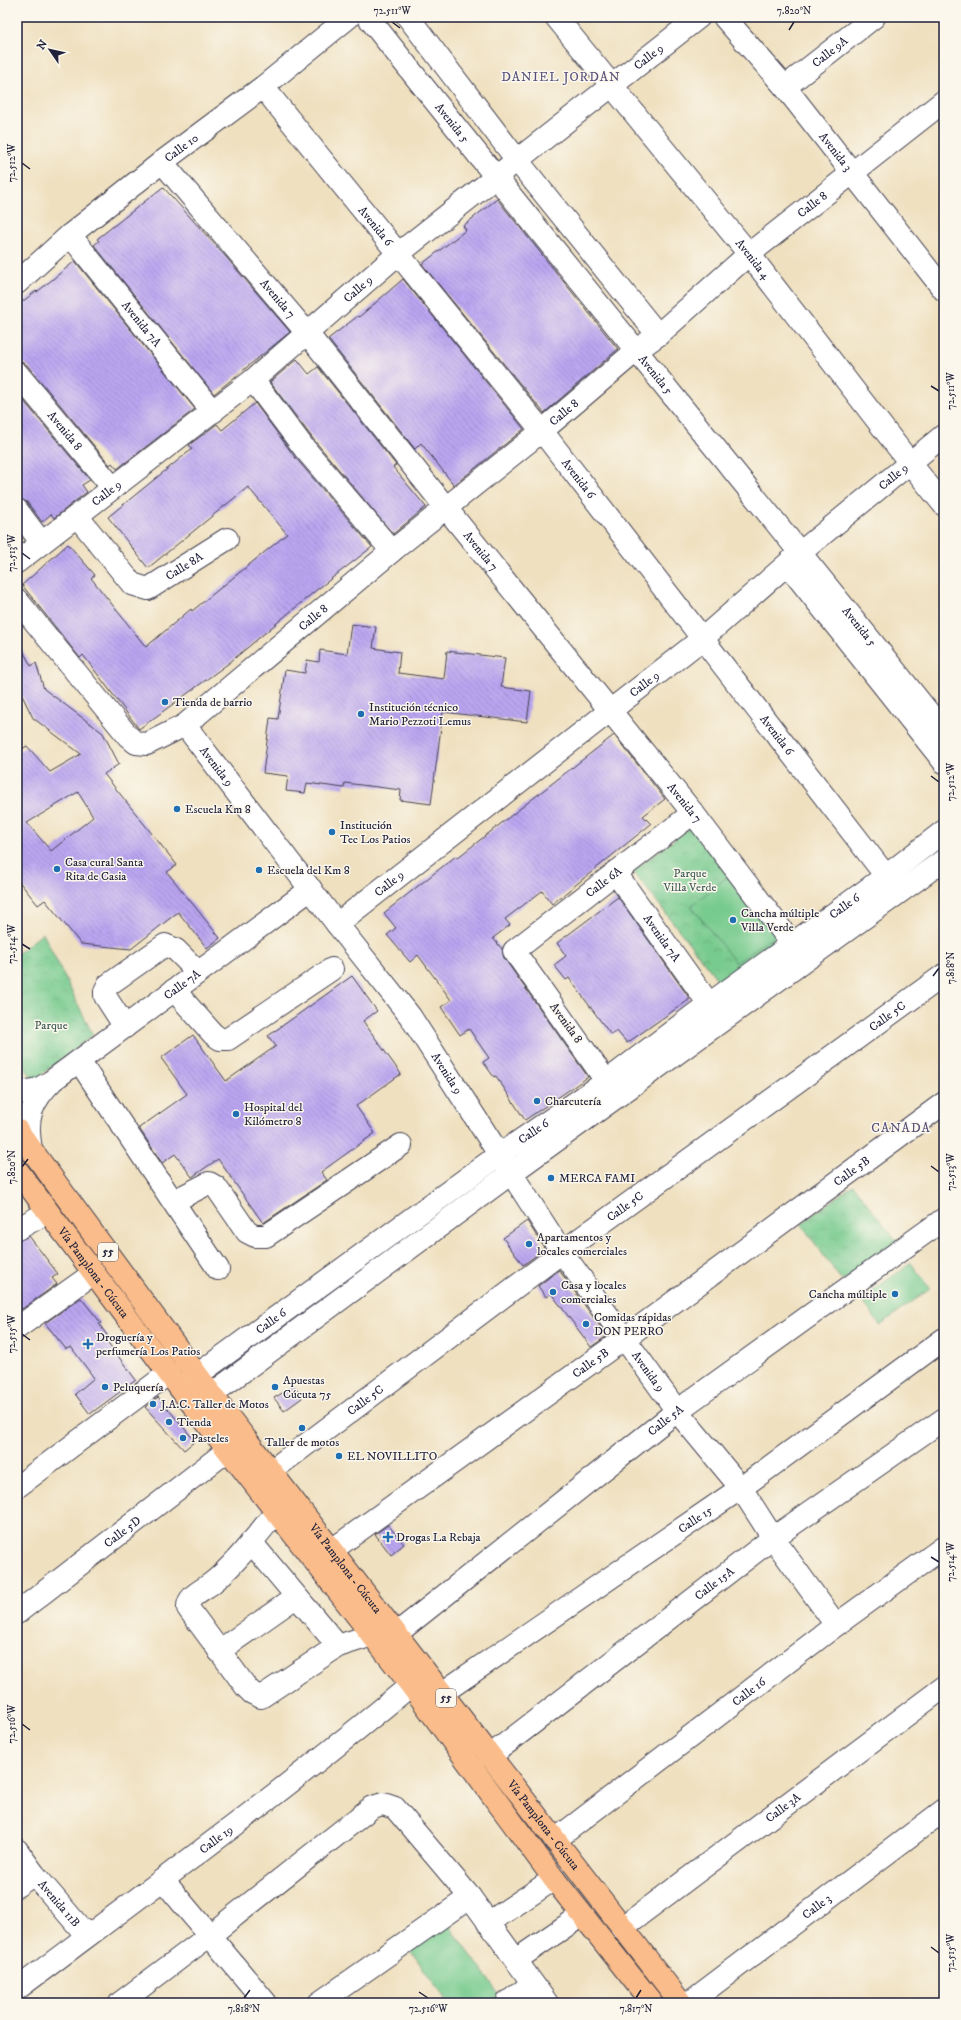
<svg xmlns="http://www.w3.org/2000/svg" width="961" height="2020" font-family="'IM FELL DW Pica',serif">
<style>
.park{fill:url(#park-crowns);stroke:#4d7665}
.garden{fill:#78cb8f;stroke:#4d7665}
.building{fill:url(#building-back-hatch);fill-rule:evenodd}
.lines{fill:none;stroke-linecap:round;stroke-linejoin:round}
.minor-casing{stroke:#413e4f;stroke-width:24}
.highway-casing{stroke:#413e4f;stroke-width:24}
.minor{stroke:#fff;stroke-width:22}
.highway{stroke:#f9bc8a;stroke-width:22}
.ticks{fill:none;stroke:#22223b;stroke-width:1.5}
.poi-dot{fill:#1f6fb2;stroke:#fbf7ec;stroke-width:1.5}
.labels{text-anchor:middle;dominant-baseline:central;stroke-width:3;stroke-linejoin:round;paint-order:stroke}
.shield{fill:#fbf7ec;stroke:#636270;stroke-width:1}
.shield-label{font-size:11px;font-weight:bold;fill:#22223b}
.street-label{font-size:12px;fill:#22223b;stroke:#fbf7ec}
.poi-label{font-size:12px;fill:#22223b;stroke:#fbf7ec;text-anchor:start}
.park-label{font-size:12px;fill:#405d58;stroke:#fbf7ec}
.neighbourhood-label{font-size:13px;letter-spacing:1px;fill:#57507b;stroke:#fbf7ec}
.neatline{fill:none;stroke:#22223b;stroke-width:1.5}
.ticks-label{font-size:10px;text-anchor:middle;fill:#22223b}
</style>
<defs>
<pattern id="park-crowns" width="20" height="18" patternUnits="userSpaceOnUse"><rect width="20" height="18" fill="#78cb8f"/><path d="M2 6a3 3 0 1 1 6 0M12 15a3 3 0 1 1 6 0" fill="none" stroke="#68ae7c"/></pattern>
<pattern id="building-back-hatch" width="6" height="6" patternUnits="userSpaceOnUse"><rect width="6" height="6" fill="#baa6f1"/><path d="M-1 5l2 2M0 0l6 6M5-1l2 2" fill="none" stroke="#9787c4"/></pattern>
</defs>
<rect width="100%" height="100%" fill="#fbf7ec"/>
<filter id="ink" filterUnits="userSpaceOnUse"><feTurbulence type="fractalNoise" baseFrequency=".025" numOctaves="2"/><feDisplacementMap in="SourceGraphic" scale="8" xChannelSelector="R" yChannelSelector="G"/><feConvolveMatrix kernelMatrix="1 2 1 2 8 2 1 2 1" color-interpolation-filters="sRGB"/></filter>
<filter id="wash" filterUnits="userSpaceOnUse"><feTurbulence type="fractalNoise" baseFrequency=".012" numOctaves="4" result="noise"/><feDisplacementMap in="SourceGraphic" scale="16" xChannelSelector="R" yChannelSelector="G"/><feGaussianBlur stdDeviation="0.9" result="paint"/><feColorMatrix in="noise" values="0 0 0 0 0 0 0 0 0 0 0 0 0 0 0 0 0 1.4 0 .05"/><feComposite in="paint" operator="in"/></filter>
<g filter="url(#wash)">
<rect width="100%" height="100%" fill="#efe0bf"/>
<path class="park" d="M696 823 784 936 720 983 633 871Z
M43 933 93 1035 34 1080 17 1057V954Z
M853 1185 897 1242 842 1281 801 1224Z"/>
<path class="garden" d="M728 876 775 935 736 963 691 906Z
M911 1263 930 1289 880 1325 861 1299Z
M447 1922 500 1995 489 2003H448L410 1950Z"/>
<g id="blocks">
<path class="building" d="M163 187 226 257 290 332 214 394 94 245 99 241 97 239Z
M497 199 618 349 544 413 422 264 466 230 463 226Z
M75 261 195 409 117 469 112 463 110 465 27 365 17 361V306L36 291 37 292Z
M403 279 524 429 454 485 421 443 415 449 328 339 358 316 359 317Z
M297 359 309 374 318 367 396 465 393 467 426 507 393 534 314 440 270 382Z
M17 393 90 480 82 485 87 492 54 518 51 514 42 522 27 502 17 498Z
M255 403 294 456 372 547 314 592 229 663 139 729 83 655 80 658 22 585 68 544 95 575 91 578 146 647 191 609 192 611 287 534 248 487 148 568 108 517 192 449 189 445 217 424 222 430Z
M351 624 376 627 373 648 400 652 398 673 444 679 447 651 505 658 501 687 531 691 527 722 443 712 431 804 400 800 401 790 345 783 344 788 307 783 305 793 286 791 288 776 263 773 270 718 278 719 285 670 305 673 307 660 319 662 320 650 347 654Z
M17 639 31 666 36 663 44 689 103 733 119 764 104 774 177 865 167 872 220 938 207 948 178 912 131 949 81 944 45 900 38 905 17 879V752L27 746 50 772 81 754 33 718 17 685ZM78 792 93 817 51 851 27 823Z
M614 735 665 799 643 816 651 824 552 904 542 891 505 919 510 925 493 938 502 949 504 958 588 1077 525 1120 496 1076 494 1077 483 1062 489 1058 469 1029 460 1035 441 1007 451 1000 418 955 410 962 387 935 396 928 384 913 456 856 457 858Z
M618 897 690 999 627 1043 617 1031 611 1035 569 978 566 980 554 965 566 956 557 943Z
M352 976 377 1011 363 1021 401 1074 356 1106 375 1133 321 1172 327 1180 263 1223 218 1159 192 1177 175 1154 162 1163 139 1128 187 1094 161 1058 193 1035 226 1081 276 1046 268 1036Z
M527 1221 545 1249 523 1265 503 1238Z
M29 1236 58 1274 52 1278 57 1284 22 1309 17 1303V1241Z
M559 1270 607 1336 591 1347 551 1293 546 1297 538 1286Z
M81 1298 101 1323 99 1324 109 1338 106 1340 136 1380 90 1414 75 1394 94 1378 71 1347 66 1349 45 1323Z
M294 1386 302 1398 284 1411 274 1398Z
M158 1397 195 1441 184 1450 145 1407Z
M388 1525 404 1544 391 1555 375 1534Z"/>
</g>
</g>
<g filter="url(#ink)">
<use href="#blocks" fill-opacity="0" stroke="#413e4f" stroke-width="1"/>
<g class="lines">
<g class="minor-casing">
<g id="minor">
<path id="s1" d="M368 17C558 257 753 492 944 732"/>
<path d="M408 17 517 160 658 335"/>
<path id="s2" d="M556 17 749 254 910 463 944 505"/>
<path id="s3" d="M724 17 785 87 944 290"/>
<path id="s4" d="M263 87 542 431 886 876"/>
<path id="s5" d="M785 87 874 17"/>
<path id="s6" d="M162 162 307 333 446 508 693 813 793 945"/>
<path id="s7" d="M70 235 213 412"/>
<path id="s8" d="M17 283 70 235 162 162 263 87 349 17"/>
<path id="s9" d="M17 373 113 488"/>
<path d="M253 380 304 448 392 551"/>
<path d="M17 510 41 542"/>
<path id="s10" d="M77 516 132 584 148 589 227 539"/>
<path id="s11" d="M17 562 253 380 398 254 699 17"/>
<path d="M788 565 944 762"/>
<path id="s12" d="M17 600 128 736 136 743 147 744 185 725 392 551 542 431 637 350 658 335 749 254 944 101"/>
<path id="s13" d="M185 725 337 924 410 1016 562 1252 677 1411 741 1488 773 1538 836 1625"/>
<path id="s14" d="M615 872 709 1004"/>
<path id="s15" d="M337 924 702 639 801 552 944 435"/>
<path d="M174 990 213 1034 220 1039H228L332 969"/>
<path d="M125 1027 105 996V991L108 985 165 945 176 950 198 972"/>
<path d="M79 1061 218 1269"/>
<path id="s16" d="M614 1092 514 951 693 813"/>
<path d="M17 1093 38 1089 50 1082"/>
<path id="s17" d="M31 1149C25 1118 31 1102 53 1080L311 889"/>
<path d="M174 1201 209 1183 216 1187 247 1232 255 1236H266L401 1145"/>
<path d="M17 1229 48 1212"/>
<path d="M17 1328 94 1273"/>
<path id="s18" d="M182 1386 499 1155 607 1081 694 1015 886 876 944 831"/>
<path d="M197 1405 510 1174 944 860"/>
<path id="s19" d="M271 1471 562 1252 944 975"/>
<path d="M17 1487 169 1373"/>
<path d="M276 1512C257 1535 235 1565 212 1583 203 1590 187 1596 188 1608L246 1687 252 1693 261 1697 338 1646 372 1635"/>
<path d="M251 1542 338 1646"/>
<path id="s20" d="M332 1550 625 1338 944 1103"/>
<path id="s21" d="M17 1613 228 1450"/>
<path id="s22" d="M396 1634 677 1411 944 1219"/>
<path d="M219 1651 296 1597"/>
<path id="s23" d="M442 1693 741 1488 944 1339"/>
<path id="s24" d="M490 1756 773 1538 944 1419"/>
<path id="s25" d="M555 1840 836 1625 944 1547"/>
<path id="s26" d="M17 1850 34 1874 87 1936"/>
<path d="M163 1880 266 2003"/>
<path d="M17 1886 34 1874"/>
<path d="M488 1923 554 1879"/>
<path id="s27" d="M622 1928 944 1687"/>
<path d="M516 1960 582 1915"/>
<path id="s28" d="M17 1989C150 1889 284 1791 411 1685"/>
<path d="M120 2003 209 1936 372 1807 383 1804 395 1808 470 1897 547 2003"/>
<path d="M319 2003 470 1897"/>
<path d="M507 2003 532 1984"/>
<path id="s29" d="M689 2003 944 1810"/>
</g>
</g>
<g class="highway-casing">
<g id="highway">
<path id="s30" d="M17 1130 211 1394 681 2003"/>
<path id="s31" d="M17 1170 179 1387 411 1685 554 1879 652 2003"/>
</g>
</g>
<use href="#minor" class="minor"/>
<use href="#highway" class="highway"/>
</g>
</g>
<path class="ticks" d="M392 22 400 28M789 30 794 22M22 163 30 169M931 386 939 391M22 553 30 559M931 776 939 782M22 944 30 949M933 976 939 968M931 1166 939 1172M22 1167 28 1159M22 1334 30 1340M931 1557 939 1562M22 1724 30 1730M931 1947 939 1953M419 1992 428 1998M244 1998 250 1990M636 1998 641 1990"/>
<g class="poi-dot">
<circle cx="165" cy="702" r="4"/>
<circle cx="361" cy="714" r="4"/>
<circle cx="177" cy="809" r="4"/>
<circle cx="332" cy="832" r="4"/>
<circle cx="57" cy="869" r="4"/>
<circle cx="259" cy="870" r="4"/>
<circle cx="733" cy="920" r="4"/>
<circle cx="537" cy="1101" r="4"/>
<circle cx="236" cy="1114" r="4"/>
<circle cx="551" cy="1178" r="4"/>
<circle cx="529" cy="1244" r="4"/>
<circle cx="553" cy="1292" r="4"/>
<circle cx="895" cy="1294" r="4"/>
<circle cx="586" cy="1324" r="4"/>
<path d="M86 1338h4v4h4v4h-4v4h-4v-4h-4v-4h4z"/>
<circle cx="105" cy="1387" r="4"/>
<circle cx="275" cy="1387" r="4"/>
<circle cx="153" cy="1404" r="4"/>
<circle cx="169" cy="1422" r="4"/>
<circle cx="302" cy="1428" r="4"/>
<circle cx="183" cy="1438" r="4"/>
<circle cx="339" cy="1456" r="4"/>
<path d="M386 1531h4v4h4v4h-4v4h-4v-4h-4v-4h4z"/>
</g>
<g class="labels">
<g class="shield">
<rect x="98" y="1243" width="20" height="18" rx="3"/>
<rect x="436" y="1689" width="20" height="18" rx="3"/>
</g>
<g class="shield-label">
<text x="108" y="1252">55</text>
<text x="446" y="1698">55</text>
</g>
<g class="street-label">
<text stroke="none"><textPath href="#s5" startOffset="57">Calle 9A</textPath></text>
<text stroke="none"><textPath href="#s11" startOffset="809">Calle 9</textPath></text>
<text stroke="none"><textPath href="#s1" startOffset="135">Avenida 5</textPath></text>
<text stroke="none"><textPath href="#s8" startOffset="213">Calle 10</textPath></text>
<text stroke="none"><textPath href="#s3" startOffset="175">Avenida 3</textPath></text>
<text stroke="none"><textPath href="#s12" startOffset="1055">Calle 8</textPath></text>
<text stroke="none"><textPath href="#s4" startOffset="179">Avenida 6</textPath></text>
<text stroke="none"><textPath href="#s2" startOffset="312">Avenida 4</textPath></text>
<text stroke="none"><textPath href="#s11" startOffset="437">Calle 9</textPath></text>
<text stroke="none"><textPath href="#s6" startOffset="179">Avenida 7</textPath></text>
<text stroke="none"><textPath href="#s7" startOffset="114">Avenida 7A</textPath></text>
<text stroke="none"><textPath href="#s1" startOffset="459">Avenida 5</textPath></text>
<text stroke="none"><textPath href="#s12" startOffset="731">Calle 8</textPath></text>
<text stroke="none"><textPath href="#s9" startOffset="75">Avenida 8</textPath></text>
<text stroke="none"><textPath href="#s15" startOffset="714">Calle 9</textPath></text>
<text stroke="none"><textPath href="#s4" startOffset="503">Avenida 6</textPath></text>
<text stroke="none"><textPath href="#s11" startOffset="113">Calle 9</textPath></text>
<text stroke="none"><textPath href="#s6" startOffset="503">Avenida 7</textPath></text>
<text stroke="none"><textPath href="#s10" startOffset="147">Calle 8A</textPath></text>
<text stroke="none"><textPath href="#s12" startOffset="407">Calle 8</textPath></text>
<text stroke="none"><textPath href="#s1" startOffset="783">Avenida 5</textPath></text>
<text stroke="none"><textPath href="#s15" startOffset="390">Calle 9</textPath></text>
<text stroke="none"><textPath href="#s4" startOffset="827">Avenida 6</textPath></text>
<text stroke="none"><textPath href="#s13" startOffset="52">Avenida 9</textPath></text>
<text stroke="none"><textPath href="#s6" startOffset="827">Avenida 7</textPath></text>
<text stroke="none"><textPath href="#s16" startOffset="286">Calle 6A</textPath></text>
<text stroke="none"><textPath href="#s15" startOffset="66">Calle 9</textPath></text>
<text stroke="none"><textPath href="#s18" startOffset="818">Calle 6</textPath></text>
<text stroke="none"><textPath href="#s14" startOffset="81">Avenida 7A</textPath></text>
<text stroke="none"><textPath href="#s17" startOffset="237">Calle 7A</textPath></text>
<text stroke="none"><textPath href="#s19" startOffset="766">Calle 5C</textPath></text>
<text transform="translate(566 1023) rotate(54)">Avenida 8</text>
<text stroke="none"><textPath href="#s13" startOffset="436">Avenida 9</textPath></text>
<text stroke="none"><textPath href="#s18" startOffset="434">Calle 6</textPath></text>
<text stroke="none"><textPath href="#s20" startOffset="643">Calle 5B</textPath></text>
<text stroke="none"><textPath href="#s19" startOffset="442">Calle 5C</textPath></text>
<text stroke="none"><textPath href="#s31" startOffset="128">Vía Pamplona - Cúcuta</textPath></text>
<text stroke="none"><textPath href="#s18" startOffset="110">Calle 6</textPath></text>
<text stroke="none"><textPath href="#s20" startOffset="319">Calle 5B</textPath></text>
<text stroke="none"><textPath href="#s13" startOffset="796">Avenida 9</textPath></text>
<text stroke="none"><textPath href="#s19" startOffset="118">Calle 5C</textPath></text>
<text stroke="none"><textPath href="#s22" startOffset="344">Calle 5A</textPath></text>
<text stroke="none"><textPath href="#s23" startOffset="307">Calle 15</textPath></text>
<text stroke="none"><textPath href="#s21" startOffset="133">Calle 5D</textPath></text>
<text stroke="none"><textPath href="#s30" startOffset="548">Vía Pamplona - Cúcuta</textPath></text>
<text stroke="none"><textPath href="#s24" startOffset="283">Calle 15A</textPath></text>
<text stroke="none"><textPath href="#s25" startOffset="244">Calle 16</textPath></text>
<text stroke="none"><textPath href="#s27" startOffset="201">Calle 3A</textPath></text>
<text stroke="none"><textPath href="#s30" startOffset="872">Vía Pamplona - Cúcuta</textPath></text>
<text stroke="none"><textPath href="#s28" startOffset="249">Calle 19</textPath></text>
<text stroke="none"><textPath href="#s26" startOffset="68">Avenida 11B</textPath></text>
<text stroke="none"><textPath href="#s29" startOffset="160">Calle 3</textPath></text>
</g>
<g class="poi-label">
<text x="173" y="702">Tienda de barrio</text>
<text x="369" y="707">Institución técnico<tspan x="369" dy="14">Mario Pezzoti Lemus</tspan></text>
<text x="185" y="809">Escuela Km 8</text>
<text x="340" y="825">Institución<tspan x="340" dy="14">Tec Los Patios</tspan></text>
<text x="65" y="862">Casa cural Santa<tspan x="65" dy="14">Rita de Casia</tspan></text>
<text x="267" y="870">Escuela del Km 8</text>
<text x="741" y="913">Cancha múltiple<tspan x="741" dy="14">Villa Verde</tspan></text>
<text x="545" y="1101">Charcutería</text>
<text x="244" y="1107">Hospital del<tspan x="244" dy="14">Kilómetro 8</tspan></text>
<text x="559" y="1178">MERCA FAMI</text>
<text x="537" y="1237">Apartamentos y<tspan x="537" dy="14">locales comerciales</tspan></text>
<text x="561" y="1285">Casa y locales<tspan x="561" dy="14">comerciales</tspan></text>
<text x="887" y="1294" text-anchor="end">Cancha múltiple</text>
<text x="594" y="1317">Comidas rápidas<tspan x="594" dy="14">DON PERRO</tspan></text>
<text x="96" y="1337">Droguería y<tspan x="96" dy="14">perfumería Los Patios</tspan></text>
<text x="283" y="1380">Apuestas<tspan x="283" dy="14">Cúcuta 75</tspan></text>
<text x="113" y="1387">Peluquería</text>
<text x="161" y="1404">J.A.C. Taller de Motos</text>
<text x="177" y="1422">Tienda</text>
<text x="191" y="1438">Pasteles</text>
<text x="302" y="1442" text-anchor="middle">Taller de motos</text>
<text x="347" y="1456">EL NOVILLITO</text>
<text x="396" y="1537">Drogas La Rebaja</text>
</g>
<g class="park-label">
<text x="690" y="873">Parque<tspan x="690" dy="14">Villa Verde</tspan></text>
<text x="51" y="1025">Parque</text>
</g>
<g class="neighbourhood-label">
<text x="561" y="77">DANIEL JORDAN</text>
<text x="901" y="1128">CANADA</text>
</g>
</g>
<rect width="961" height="2020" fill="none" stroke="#fbf7ec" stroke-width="44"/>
<g transform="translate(50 50) rotate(304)" stroke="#fbf7ec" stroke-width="3" paint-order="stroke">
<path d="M0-3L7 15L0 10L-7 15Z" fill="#22223b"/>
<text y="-6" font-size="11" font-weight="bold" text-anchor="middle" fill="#22223b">N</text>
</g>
<rect x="22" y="22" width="917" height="1976" class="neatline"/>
<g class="ticks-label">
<text x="392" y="14">72.511°W</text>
<text x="794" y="14">7.820°N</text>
<text transform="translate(11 163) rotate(-90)" y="4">72.512°W</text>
<text transform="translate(950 391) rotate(-90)" y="4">72.511°W</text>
<text transform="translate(11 553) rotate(-90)" y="4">72.513°W</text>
<text transform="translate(950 782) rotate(-90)" y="4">72.512°W</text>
<text transform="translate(11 944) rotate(-90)" y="4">72.514°W</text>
<text transform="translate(950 968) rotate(-90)" y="4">7.818°N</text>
<text transform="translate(11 1167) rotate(-90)" y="4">7.820°N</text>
<text transform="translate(950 1172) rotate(-90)" y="4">72.513°W</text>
<text transform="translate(11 1334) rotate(-90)" y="4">72.515°W</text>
<text transform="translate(950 1562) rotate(-90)" y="4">72.514°W</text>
<text transform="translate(11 1724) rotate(-90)" y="4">72.516°W</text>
<text transform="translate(950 1953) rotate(-90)" y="4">72.515°W</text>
<text x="244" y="2012">7.818°N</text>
<text x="428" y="2012">72.516°W</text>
<text x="636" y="2012">7.817°N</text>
</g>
</svg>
